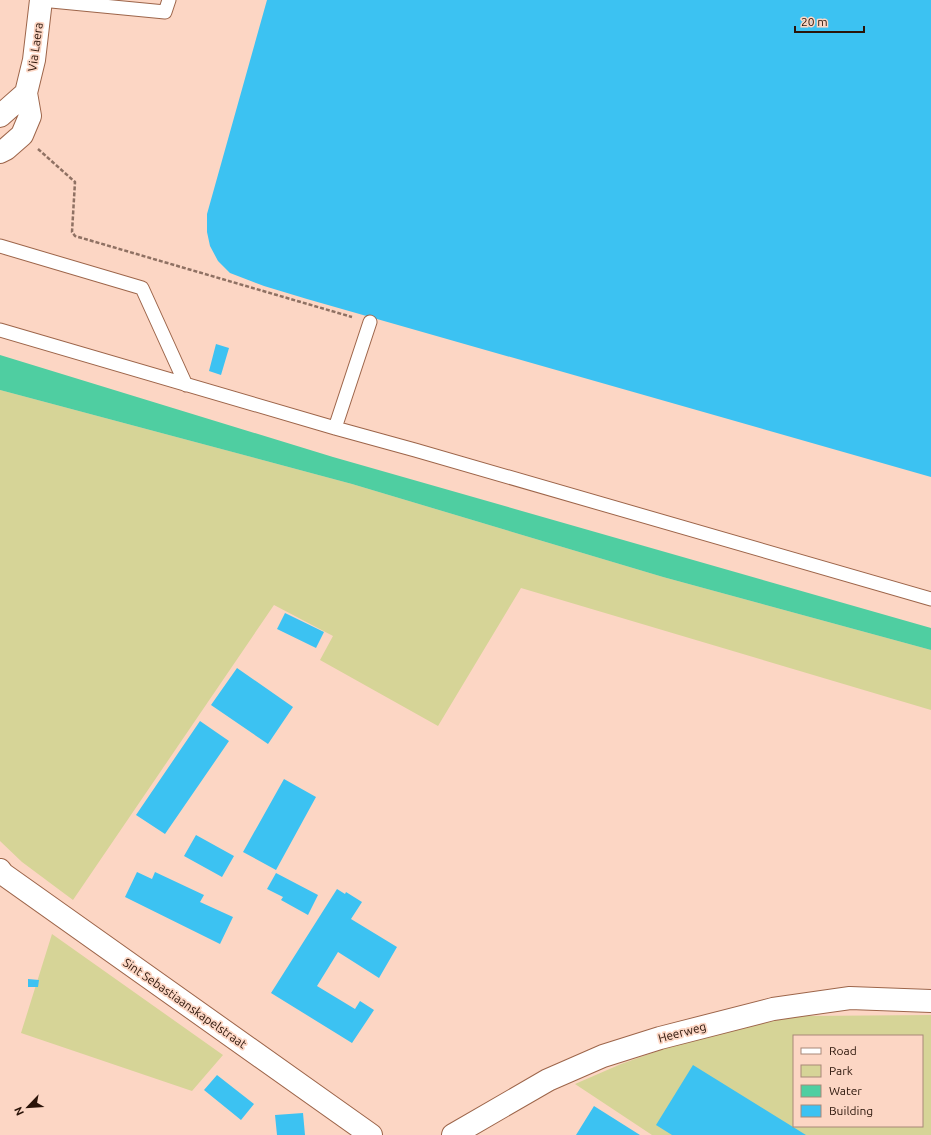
<svg xmlns="http://www.w3.org/2000/svg" width="931" height="1135" font-family="Ubuntu,sans-serif">
<style>
.green{fill:#d6d497;fill-rule:evenodd}
.water{fill:#4fcea1}
.building{fill:#3cc2f2}
.lines{fill:none;stroke-linecap:round;stroke-linejoin:round}
.service-casing{stroke:#9d654a;stroke-width:15}
.minor-casing{stroke:#9d654a;stroke-width:24}
.path{stroke:#8f7163;stroke-width:2.5;stroke-dasharray:4 2;stroke-linecap:butt}
.service{stroke:#fff;stroke-width:13}
.minor{stroke:#fff;stroke-width:22}
.labels{text-anchor:middle;dominant-baseline:central;stroke-width:3.5;stroke-linejoin:round;paint-order:stroke}
.street-label{font-size:12px;fill:#2a1409;stroke:#fcd6c4}
</style>
<rect width="100%" height="100%" fill="#fcd6c4"/>
<path class="green" d="M0 390 352 484 663 577 931 650V710L521 588 438 726 320 660 333 636 274 605 73 900 22 862 0 841Z
M52 934 223 1055 192 1091 21 1033Z
M931 1015V1135H652L575 1084 621 1064 717 1030 804 1016ZM794 1036H922V1126H794Z"/>
<path class="water" d="M0 355 333 457 931 628V650L663 577 352 484 0 390Z"/>
<path class="building" d="M267 0H931V477L307 299 264 286 230 273 218 261 210 246 207 232V214Z
M216 344 229 348 221 375 209 371Z
M285 613 324 632 316 648 277 629Z
M237 668 293 707 268 744 211 705Z
M200 721 229 741 165 834 136 815Z
M284 779 316 797 276 870 243 852Z
M196 835 234 856 222 877 184 856Z
M137 872 152 879 155 872 204 895 200 902 233 917 220 944 125 897Z
M276 873 318 895 308 915 281 900 283 897 267 889Z
M337 889 345 894 346 892 362 902 351 919 397 947 379 978 338 952 317 986 355 1009 360 1001 374 1010 352 1043 271 993Z
M28 979 39 980 38 987H28Z
M693 1065 806 1135H672L656 1125Z
M217 1075 254 1104 241 1120 204 1090Z
M594 1106 640 1135H576Z
M303 1113 305 1135H277L275 1115Z"/>
<g class="lines">
<g class="service-casing">
<path id="service" d="M41 0 165 12 169 0
M0 246 142 288 186 385
M0 330 335 428 415 450 931 599
M335 428 370 322"/>
</g>
<g class="minor-casing">
<path id="minor" d="M0 116 26 93
M0 152 6 149 22 135 30 116 26 93 34 60 41 0
M0 870 3 874 371 1135
M453 1135 548 1080 603 1056 660 1038 773 1009 850 998 931 1001"/>
</g>
<path class="path" d="M38 149 75 182 72 232 75 236 352 317"/>
<use href="#service" class="service"/>
<use href="#minor" class="minor"/>
</g>
<g class="labels">
<g class="street-label">
<text transform="translate(35 47) rotate(-82)">Via Laera</text>
<text transform="translate(185 1003) rotate(35)">Sint Sebastiaanskapelstraat</text>
<text transform="translate(682 1032) rotate(-15)">Heerweg</text>
</g>
</g>
<rect x="793" y="1035" width="130" height="92" fill="#fcd6c4" stroke="#a88879"/>
<rect x="801" y="1048" width="20" height="6" fill="#ffffff" stroke="#a88879"/>
<text x="829" y="1055" font-size="12" fill="#2a1409">Road</text>
<rect x="801" y="1065" width="20" height="12" fill="#d6d497" stroke="#a88879"/>
<text x="829" y="1075" font-size="12" fill="#2a1409">Park</text>
<rect x="801" y="1085" width="20" height="12" fill="#4fcea1" stroke="#a88879"/>
<text x="829" y="1095" font-size="12" fill="#2a1409">Water</text>
<rect x="801" y="1105" width="20" height="12" fill="#3cc2f2" stroke="#a88879"/>
<text x="829" y="1115" font-size="12" fill="#2a1409">Building</text>
<g transform="translate(28 1107) rotate(245)" stroke="#fcd6c4" stroke-width="3" paint-order="stroke">
<path d="M0-3L7 15L0 10L-7 15Z" fill="#2a1409"/>
<text y="-6" font-size="11" font-weight="bold" text-anchor="middle" fill="#2a1409">N</text>
</g>
<path d="M795 26v6h69v-6" fill="none" stroke="#2a1409" stroke-width="2"/>
<text x="801" y="26" font-size="12" fill="#2a1409" stroke="#fcd6c4" stroke-width="3" paint-order="stroke">20 m</text>
</svg>
